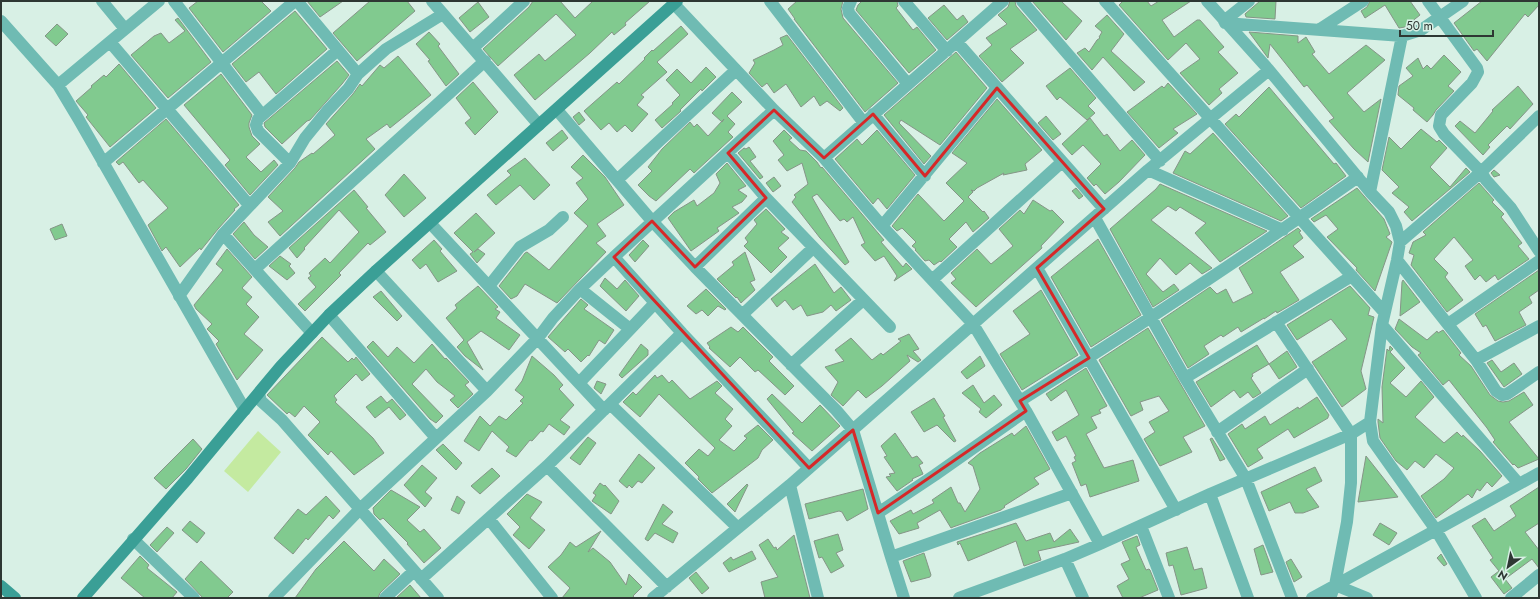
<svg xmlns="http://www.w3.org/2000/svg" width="1540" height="599" font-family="Jost,sans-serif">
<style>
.green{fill:#c4eaa0}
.building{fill:#81ca8f;stroke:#859587}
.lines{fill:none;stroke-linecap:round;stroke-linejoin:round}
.street{stroke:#6fbbb3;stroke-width:12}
.secondary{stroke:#3a9f96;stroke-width:12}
.marked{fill:none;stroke:#d62828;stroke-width:3;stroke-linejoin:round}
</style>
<rect width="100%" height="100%" fill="#d8f0e5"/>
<path class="green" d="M258 431 281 452 248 492 224 471Z"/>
<path class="building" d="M198 1H261L271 11 223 52 189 8Z
M307 1H343L320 17Z
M370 1H407L415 11 357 61 333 33Z
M533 1H560L575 18 593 1H650L625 23 626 25 614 35 612 32 590 53 535 100 514 75 539 54 545 61 576 35 556 14 498 66 483 49 529 7Z
M797 1H843L841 9 843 18 898 83 865 112 794 19H795L788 9Z
M862 1H897L898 6 896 8 913 30 917 27 936 50 909 73 856 10 858 5Z
M1010 1H1015L1016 6 1037 30 1010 49 1024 63 1002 82 979 56 992 45 986 38 1007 24 998 15 1008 7Z
M1032 1H1061L1082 21 1066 40Z
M1123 1H1147L1151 6 1159 1H1191L1162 20 1174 37 1197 20H1200L1224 47 1218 52 1238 73 1219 89 1222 93 1209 105 1180 73 1200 59 1186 43 1168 60 1119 5Z
M1260 1H1276L1275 19 1246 17 1245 14Z
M1370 1H1410L1420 15 1405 27 1399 28 1385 5 1365 18 1361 11 1367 7Z
M1482 1H1539V5L1528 17 1525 14 1487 61 1477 49 1474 51 1454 23Z
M478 2 489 17 470 32 459 18Z
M944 5 957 20 963 15 968 22 947 40 928 18Z
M295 11 327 49 276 94 259 72 246 82 232 64Z
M1107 15 1124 34 1111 51 1145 82 1134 91 1103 57 1092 70 1077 53 1085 48 1089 52 1097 40 1100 38 1099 37 1102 32 1095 26Z
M178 18 211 62 168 98 131 55 154 36 161 33 169 43 185 31 175 20Z
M57 24 68 34 56 46 45 36Z
M681 26 688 34 657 62 667 72 641 95 644 97 637 105 648 114 632 132 625 125 617 132 609 123 601 130 584 111 617 82 619 84 645 59 644 58 652 50 653 51Z
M429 32 440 44 438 46 459 74 446 86 428 61 430 60 416 44Z
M1249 32 1298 36V43L1306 37 1315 52 1312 54 1329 74 1366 45 1385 60 1347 93 1364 112 1381 99 1368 162 1354 149 1329 121 1334 118 1307 85 1304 87 1270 44 1268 58Z
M787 35 843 108 840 111 827 101 820 106 814 96 801 107 786 84 774 93 767 83 762 87 749 73 755 63 753 60 774 50 783 45 780 38Z
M956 52 987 88 940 145 901 120 899 123 931 156 924 164 884 115Z
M1444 55 1461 72 1448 86 1454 91 1436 110 1433 115 1427 122 1413 110 1414 108 1398 95 1399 86 1413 76 1406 68 1418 58 1423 69 1427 65 1431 69Z
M398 56 431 95 390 128 387 124 366 139 375 149 280 236 268 222 283 211 268 197 295 168 299 162 312 153 313 154 335 135 326 124 353 94 360 84 362 86 380 65 384 68Z
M337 61 349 75 342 84 310 120 307 121 282 144 265 127 264 123Z
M119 64 156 108 110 147 86 117 88 115 76 101 92 87 91 86 104 75 106 77Z
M706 67 716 77 702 91 701 89 680 110 681 111 662 128 655 120 673 104 672 103 680 95 666 80 677 69 691 83Z
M1070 68 1096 98 1088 106 1095 113 1087 120 1060 97 1057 100 1046 86Z
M221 74 252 115 249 123V127L252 136 260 144 246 157 261 172 274 160 278 165 250 195 225 165 230 160 184 105Z
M473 82 498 112 475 135 465 123 471 118 456 98Z
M1168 83 1197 114 1173 129 1178 133 1159 148 1127 112 1162 86 1164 88Z
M1518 86 1533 104 1510 129 1507 126 1488 145 1490 147 1483 155 1455 126 1460 121 1475 133 1493 111 1492 110Z
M1269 87 1334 164 1336 163 1346 176 1301 208 1225 124 1236 114 1239 117Z
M732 92 742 102 727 116 735 124 728 132 733 137 694 173 690 169 656 201 649 196 638 185 652 171 648 167 662 149 690 122 694 127 697 124 708 136 724 119 722 122 712 113Z
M997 99 1042 150 1025 164 1027 170 1003 175 1004 173 977 188 974 191 971 190 973 192 968 197 983 212 984 211 989 218 973 232 966 222 949 239 957 247 941 262 940 261 934 265 929 260 925 261 915 250 916 249 912 246 916 242 902 228 897 231 892 226 918 194 944 221 964 201 946 183 967 163 952 153Z
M579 112 585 120 579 125 573 117Z
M1046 116 1061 134 1053 140 1038 123Z
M1090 118 1104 136 1107 134 1120 151 1132 140 1145 155 1119 182 1105 194 1096 184 1094 186 1087 178 1101 164 1083 145 1072 155 1062 144Z
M166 119 239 205 234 209 235 210 218 229 201 250 200 248 180 267 166 247 162 251 148 225 168 208 143 180 139 183 123 162 119 165 116 162Z
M1421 129 1437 142 1439 140 1447 148 1430 167 1450 187 1466 168 1470 172 1412 221 1404 212 1409 207 1392 193 1399 187 1382 170 1389 137 1401 149Z
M562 130 568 138 553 151 546 143Z
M784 130 792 138 789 140 800 150 806 151 817 162 821 168 822 167 884 240 881 242 903 267 906 263 912 269 894 281 897 276 884 256 875 261 861 245 865 243 853 217 847 222 844 219 840 221 817 194 812 197 849 262 845 265 820 238 792 202 796 197 794 195 808 184 802 163 787 171 778 160 784 155 773 141Z
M877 130 915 175 887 209 878 198 873 204 835 159 857 139 862 145Z
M1213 133 1288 216 1281 221 1173 173 1185 151 1190 154Z
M749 147 756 157 750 161 763 177 760 179 738 153 744 148 746 149Z
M583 155 605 177 624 205 597 224 606 236 596 243 606 252 557 303 525 284 517 296 511 299 499 286 525 253 527 252 549 270 588 226 574 213 588 199 576 183 583 178 571 167Z
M525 158 550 185 534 200 520 185 496 205 487 195 511 175 507 171Z
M727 163 746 186 738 190 747 196 742 202 732 207 739 213 717 228 719 231 691 251 668 218 674 212 694 200 697 206 714 193 720 183 716 174Z
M1494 170 1500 175 1494 177 1491 173Z
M404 174 426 198 404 217 385 195Z
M774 177 781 186 773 192 766 183Z
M1479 183 1494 200 1492 202 1504 214 1501 217 1522 243 1518 246 1529 259 1498 280 1495 275 1486 282 1480 275 1475 280 1465 266 1473 260 1454 237 1434 259 1448 273 1445 277 1463 300 1447 312 1411 265 1414 255 1409 253 1413 242 1426 235 1423 232Z
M1160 184 1267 231 1220 262 1195 233 1206 223 1180 207 1176 211 1168 206 1151 220 1212 268 1202 274 1190 263 1176 275 1160 258 1146 274 1163 292 1174 284 1179 290 1153 307 1110 229 1156 189Z
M1076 188 1083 196 1079 199 1072 191Z
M1357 188 1384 219 1390 234 1386 237 1392 242 1375 291 1356 270 1357 268 1327 237 1338 229 1326 215 1314 222 1311 219Z
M354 190 368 207 366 208 386 232 370 245 368 243 339 273 341 275 305 311 298 304 316 287 308 278 311 276 309 273 325 258 330 263 359 232 339 210 304 248 305 249 297 258 289 248Z
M1033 200 1050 211 1052 210 1064 222 1041 246 1042 248 976 307 951 283 956 279 951 273 977 249 991 264 1013 246 999 229 1020 210 1024 214Z
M766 209 785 229 781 232 789 238 778 248 787 257 771 273 744 246 748 242 745 238 757 224 754 220Z
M476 213 495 233 474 252 478 249 485 254 477 263 470 254 473 252 454 233Z
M244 222 254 235 268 247 255 259 233 234Z
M62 224 67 236 55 240 50 229Z
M1298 228 1301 231 1299 232 1303 238 1293 246 1304 257 1280 272 1299 300 1277 313 1276 311 1264 319V318L1241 332 1238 327 1223 337 1221 335 1204 346 1209 354 1188 368 1161 320 1210 287 1217 294 1226 289 1233 303 1253 293 1239 268Z
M1098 239 1141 315 1091 347 1051 277Z
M434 240 442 249 440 251 457 271 438 282 426 264 420 269 412 260Z
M643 240 649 246 635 262 629 255Z
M227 249 252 277 242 288 252 297 246 304 259 317 244 334 263 350 237 380 216 344 219 341 207 329 212 324 196 309 194 305 223 270 216 264Z
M745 252 755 280 750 282 755 290 741 303 737 297 736 298 717 279 734 265 732 262Z
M280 256 291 264 289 266 295 273 287 280 269 266Z
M815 264 834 293 841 287 851 300 836 311 831 305 823 312 807 316 801 305 793 310 785 300 777 307 771 299Z
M1539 270V290L1529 297 1532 303 1519 312 1526 325 1495 341 1486 325 1483 327 1475 314Z
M605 278 617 289 625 280 639 296 626 311 600 286Z
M1403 280 1420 302 1400 316 1402 282Z
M478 286 498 307 495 309 500 312 496 318 520 335 509 350 481 331 467 342 483 370 465 356 457 347 464 340 446 318 457 308 455 305Z
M1350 286 1370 308 1368 315 1374 317 1361 371 1366 389 1342 407 1312 362 1347 339 1331 319 1297 340 1287 325Z
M706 289 726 309 725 310 718 306 708 316 702 310 696 314 687 306Z
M1041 290 1078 355 1022 390 1000 354 1030 334 1013 311Z
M381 291 402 316 397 321 373 297Z
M581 299 588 305 584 309 614 330 605 344 599 340 589 356 588 355 581 362 568 349 565 352 548 337Z
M1399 319 1427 340 1437 331 1438 333 1443 330 1461 353 1459 355 1471 366 1490 395 1498 401 1503 402 1509 401 1524 392 1533 405 1509 422 1539 459 1518 468 1514 464 1513 465 1493 442 1495 440 1487 428 1449 380 1443 385 1418 355 1421 353 1412 347 1395 329Z
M731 327 738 332 743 327 773 357 769 361 794 386 785 395 758 370 755 372 740 357 730 367 709 348 710 347 707 343Z
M1148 328 1205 426 1183 437 1192 452 1160 466 1144 439 1155 432 1149 422 1169 411 1159 396 1140 402 1143 410 1131 416 1099 360Z
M909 334 919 349 913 351 921 360 918 362 907 355 910 361 882 386 866 398 858 390 843 406 831 395 838 382 825 367 844 361 835 350 851 338 872 360 881 353 883 355 901 341 898 339Z
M322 337 348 362 352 358 354 360 356 357 370 374 362 381 356 374 334 396 337 400 335 402 373 438 384 453 354 475 331 451 328 455 308 435 320 422 304 406 295 417 289 412 287 414 267 395Z
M373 341 388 357 397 347 414 363 432 344 445 359 446 358 469 382 465 385 473 394 458 408 450 400 455 396 437 382 426 369 412 384 443 416 436 423 430 419 367 347Z
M641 344 648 350V355L622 378 619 375Z
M1257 345 1269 364 1252 374 1253 376 1251 378 1261 393 1253 398 1248 392 1240 398 1234 390 1211 407 1196 382Z
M1390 346 1393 349 1390 352 1405 368 1390 383 1406 397 1421 381 1434 397 1415 417 1444 443 1457 432 1462 437 1463 435 1480 451 1502 476 1492 487 1487 482 1480 491 1477 489 1472 498 1468 494 1436 518 1421 496 1444 479 1454 468 1436 454 1424 468 1415 461 1407 470 1396 461 1380 438 1378 422V419L1383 423 1382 387 1387 349 1389 351Z
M1287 351 1297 367 1279 379 1269 364Z
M532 356 554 375 563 385 559 389 574 405 560 420 570 427 564 435 549 424 543 432 541 431 532 441 530 440 516 457 506 451 509 447 492 431 479 451 464 441 480 416 490 426 499 416 506 420 523 403 520 401 524 397 515 390 522 381Z
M980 356 985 366 967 379 961 372Z
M1492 360 1501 372 1514 363 1522 374 1504 387 1487 363Z
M1086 368 1107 406 1099 410 1101 413 1091 417 1097 428 1086 434 1104 468 1133 460 1139 481 1090 497 1086 484 1081 486 1072 463 1076 461 1074 457 1076 456 1066 436 1057 441 1052 432 1079 415 1066 390 1051 401 1046 394Z
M655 375 657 378 662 375 669 383 672 380 690 399 717 381 722 386 715 393 733 409 725 419 732 426 719 440 734 451 747 438 744 436 758 425 773 440 762 450 758 458 712 493 698 479 699 477 685 463 699 449 708 456 715 448 659 394 640 417 623 402 633 392 636 395Z
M597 381 606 384 601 394 594 388Z
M973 385 984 403 994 395 1002 405 986 418 979 412 981 409 962 393Z
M772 394 802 423 820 405 840 426 812 451 792 433 794 432 767 399Z
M381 396 387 403 392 399 406 415 400 420 389 407 375 418 366 407Z
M1317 397 1329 415 1328 417V418L1294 438 1288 429 1257 449 1263 458 1248 467 1228 434 1242 424 1245 429 1265 416 1270 425 1298 407 1299 409Z
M934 398 945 416 943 417 956 441 954 442 937 425 924 432 911 412Z
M1026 426 1050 469 1034 478 1039 484 1004 506 1005 507 1001 510 953 527 951 528 940 510 917 523 919 528 899 534 890 521 911 510 913 514 934 503 932 500 951 487 958 503H960L965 512 980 489 973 466 968 463 980 453 1012 433 1014 436Z
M895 433 912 458 917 456 923 463 919 465 923 474 912 479 913 480 897 491 886 477 891 476 889 474 895 473 884 457 887 456 881 446Z
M588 437 596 443 580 465 570 458Z
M1212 438 1225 459 1220 461 1210 439Z
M193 439 202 449 186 469 166 489 154 478Z
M443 444 462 463 456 470 436 450Z
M639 454 655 468 642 483 638 481 632 488 629 485 627 488 619 481Z
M1366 456 1385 480 1398 497 1358 502Z
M422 465 437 478 425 492 432 498 425 507 404 485Z
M1315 467 1322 481 1306 489 1319 507 1303 513H1295L1290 502 1269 511 1261 492Z
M492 468 500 476 480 494 471 486Z
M600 483 604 486 605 485 619 501 611 514 592 501 596 495 593 493Z
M747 484 748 485 735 512 727 504Z
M1539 487V523L1525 532 1539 550V568L1532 559 1505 579 1512 588 1504 594 1491 577 1499 571 1490 560 1493 558 1472 526 1485 518 1494 531 1516 516 1510 506Z
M863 489 868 509 847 521 842 512 839 511 809 519 805 504Z
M391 490 420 507 407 520 420 532 424 529 441 548 424 563 407 544 408 543 383 518 380 520 374 514 373 508Z
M527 494 542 502 530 518 545 530 529 549 513 535 520 527 507 514Z
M326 496 340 511 333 519 329 515 308 540 306 538 293 554 274 538 298 509 306 515Z
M457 496 465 502 459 514 451 510Z
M663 504 673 512 662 524 678 533 673 543 655 533 648 541 645 539Z
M190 521 205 533 197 543 182 530Z
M1016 523 1026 541 1050 533 1054 542 1070 529 1079 542 1038 551 1041 560 1024 566 1016 541 968 561 960 543 958 545 957 542Z
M1380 523 1397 533 1389 545 1373 535Z
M167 527 174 533 157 552 150 545Z
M601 531 588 552 593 548 610 562 626 585 629 574 642 587 633 596 635 598H562L570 588 548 567 561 555 570 542 576 547Z
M838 534 843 550 836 553 844 566 831 573 822 557 819 558 814 541Z
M794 535 810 598H765L761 582 778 577 759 545 768 539 774 548 776 547 777 550Z
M1137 536 1140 545 1136 547 1146 570 1149 569 1150 570 1158 590 1139 598H1123L1117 586 1129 579 1121 564 1130 560 1122 542Z
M344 541 374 571 384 559 400 574 380 593 378 598H295L316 569Z
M1263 545 1273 572 1261 575 1254 549Z
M1187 547 1194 570 1202 568 1207 588 1181 595 1173 565 1169 566 1166 553Z
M752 551 756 559 729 572 723 563 731 557 733 560Z
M924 553 931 575 930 577 911 582 903 561Z
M1441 554 1447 564 1444 566 1437 558Z
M140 556 149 565 147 568 177 592 172 598H145L121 578Z
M1291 559 1302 577 1294 582 1286 562Z
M201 561 233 592 227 598H203L185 579Z
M696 572 709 588 702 594 689 578Z
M410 585 421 598H396Z"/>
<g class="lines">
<path class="street" d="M102 1 125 29
M174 1 262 115
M297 1 358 74
M432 1 539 125
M770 1 864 123
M851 1 848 8 849 13 908 84
M904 1 947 51
M1022 1 1160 161
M1105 1 1384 312
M1207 1 1269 70 1370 192 1389 212 1396 226 1400 242 1397 260 1382 325 1370 422 1373 441 1436 530 1539 473
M1428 1 1477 68 1478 72 1472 83 1441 115 1439 126 1444 134 1481 172 1486 180 1511 208 1539 251
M674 4 774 110 824 158 882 226 973 324 1026 411 1100 544
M1 21 58 85 79 120 245 410
M1224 21 1249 1
M1225 23 1402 36 1421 30 1463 1
M1320 29 1363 1
M110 42 249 205
M957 42 1104 209
M473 48 524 1
M58 85 159 1
M557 110 652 221 695 267 766 198
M774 110 614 257 682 333 809 468
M873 114 925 176
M728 153 766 198 890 327
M824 158 1003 1
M103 163 295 1
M290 163 258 131 256 125 258 119 338 50
M1148 170 1283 230
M617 180 736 70
M1370 192 1402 36
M1095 218 1185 378 1246 479 1292 598
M430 223 604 410
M882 226 997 88
M1400 242 1481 172 1539 116
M1397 260 1476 360 1539 326
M695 267 836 410 853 430 891 557 1072 493
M1037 268 1176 510
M255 269 485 61
M376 271 487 391
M932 280 1062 162
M489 286 520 247 549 230 563 217
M580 289 630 329
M179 296 223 234
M329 315 436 438
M742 315 813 248
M1276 322 1351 434V483L1347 522 1335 585 1330 598
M1448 324 1539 261
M1382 325 1519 484
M312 333 223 234 290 163 305 138 327 111 348 89 358 74 386 49 443 14
M1476 360 1496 391 1502 395 1507 394 1539 372
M791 365 863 300
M1185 378 1352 276
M579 383 655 303
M259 394 261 401 282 420 438 598
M1020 401C1135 329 1247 255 1358 177
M610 404 738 528
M1217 432 1308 369
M547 466 667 587
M790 485 818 598
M1210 494 1248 598
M878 513 935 475 1026 411
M489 519 552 598
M1141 526 1169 598
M133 539 194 598
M891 557 904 598
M1065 559 1083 598
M421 579 547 466 682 333
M1335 585 1367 598
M274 598 360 509 487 391 538 338 553 318 580 289 614 257
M385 598 414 571
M653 598 790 485 1148 170 1269 70
M959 598 1065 559 1100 544 1210 494 1351 434 1370 422
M1312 598 1436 530 1476 598
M1511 598 1539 575"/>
<path class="secondary" d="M1 586 15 598
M83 598 188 478 281 366 329 315 376 271 677 1"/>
</g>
<path class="marked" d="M997 88 1104 209 1037 268 1089 358 1020 401 1026 411 878 513 853 430 809 468 614 257 652 221 695 267 766 198 728 153 774 110 824 158 873 114 925 176Z"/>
<rect width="1540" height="599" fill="none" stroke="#2e3733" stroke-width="4"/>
<g transform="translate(1508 567) rotate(213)" stroke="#d8f0e5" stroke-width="3" paint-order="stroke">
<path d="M0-3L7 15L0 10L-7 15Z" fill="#2e3733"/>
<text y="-6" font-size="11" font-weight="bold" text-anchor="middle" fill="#2e3733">N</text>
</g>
<path d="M1400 30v6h93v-6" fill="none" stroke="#2e3733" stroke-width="2"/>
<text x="1406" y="30" font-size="12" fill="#2e3733" stroke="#d8f0e5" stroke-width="3" paint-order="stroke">50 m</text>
</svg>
